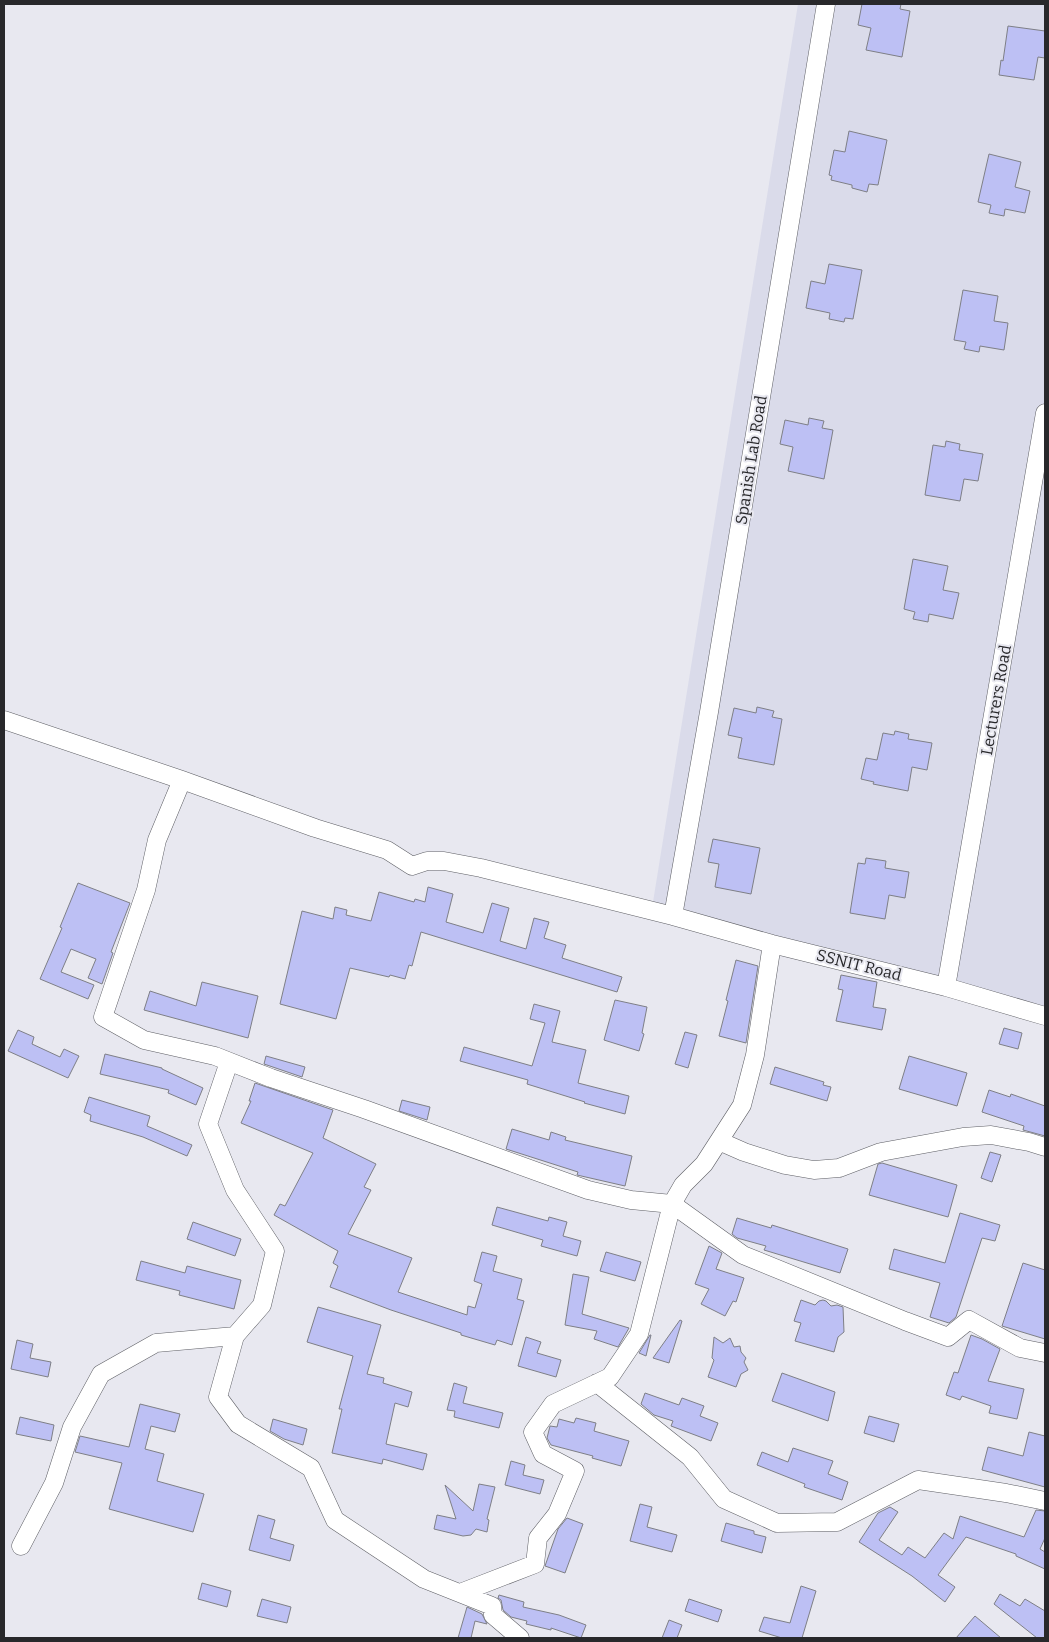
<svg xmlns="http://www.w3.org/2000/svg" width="1049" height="1642" font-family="Bitter,serif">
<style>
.built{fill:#dadbea}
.building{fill:#bdc0f4;stroke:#7e7f86}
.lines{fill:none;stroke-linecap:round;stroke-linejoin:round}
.minor-casing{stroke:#5e5f65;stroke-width:19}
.minor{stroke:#fff;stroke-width:18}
.labels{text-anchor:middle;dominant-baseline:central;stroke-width:4;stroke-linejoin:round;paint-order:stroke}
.street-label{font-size:16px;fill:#28282b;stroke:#e8e8f0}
</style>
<rect width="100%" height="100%" fill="#e8e8f0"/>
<path class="built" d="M798 4H1045V1011L653 902Z"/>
<path class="building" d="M862 4H901L900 9 910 11 902 57 866 50 871 28 858 25Z
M1008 26 1045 31V58L1038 57 1034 80 999 75 1001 60 1003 61Z
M849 131 887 140 878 185 869 184 867 192 852 188V185L831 180 832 176 829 175 834 150 845 152Z
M989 154 1021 162 1015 187 1030 191 1025 213 1005 209 1004 216 989 213 991 205 978 202Z
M829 264 862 270 853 319 845 318 844 322 829 319 830 313 806 308 811 281 825 284Z
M963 290 998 296 994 321 1008 323 1004 350 980 346 979 352 964 349 966 342 954 340Z
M809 418 824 421 822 428 833 430 824 479 788 471 793 447 780 444 785 420 808 425Z
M946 441 960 444 959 450 983 454 978 481 964 479 960 501 925 495 933 445 945 447Z
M913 559 948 566 943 590 959 593 953 619 929 614 928 622 913 619 915 612 904 609Z
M757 707 774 711 772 717 782 719 774 765 738 758 742 738 728 735 734 708 756 713Z
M895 731 909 734 908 739 932 743 927 770 912 767 908 791 873 784 874 782 861 779 866 758 877 760 883 733 894 735Z
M713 839 760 848 751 894 715 887 719 864 708 862Z
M866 858 886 861 885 868 909 872 905 898 889 895 885 919 850 913 858 863 865 864Z
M78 883 130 903 111 952 113 953 102 984 88 978 96 959 71 949 61 972 94 985 88 999 40 979 62 928 60 927Z
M428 887 453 894 446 922 483 933 492 903 509 908 500 941 526 949 534 918 549 922 544 938 566 945 562 958 622 977 617 992 421 932 412 966 409 965 405 979 390 975 389 977 350 968 336 1019 280 1004 302 911 333 919 335 907 347 910 346 915 371 921 379 892 414 902 415 899 425 902Z
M736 960 758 966 746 1043 719 1036 728 1001 726 1000Z
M841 975 877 982 873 1007 886 1009 882 1030 836 1021 843 990 838 989Z
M202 982 258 996 248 1038 144 1010 150 991 196 1006Z
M615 1000 647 1007 642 1033 644 1034 639 1051 604 1040Z
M534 1004 560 1011 552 1042 586 1050 578 1083 629 1096 625 1114 584 1103 585 1102 527 1084 528 1080 460 1061 464 1047 532 1066 545 1023 530 1019Z
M1004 1028 1022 1033 1018 1049 999 1044Z
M18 1030 34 1037 32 1044 60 1057 64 1049 79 1056 68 1078 8 1051Z
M685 1032 697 1035 688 1068 675 1064Z
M105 1054 162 1068V1069L203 1088 196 1105 168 1093 169 1090 100 1074Z
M266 1056 305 1067 302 1077 264 1064Z
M909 1056 967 1073 957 1106 899 1089Z
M775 1067 824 1082 823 1085 831 1087 827 1101 770 1084Z
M255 1083 333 1110 323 1138 376 1164 364 1187 371 1190 348 1234 412 1258 398 1292 467 1315 468 1306 475 1308 482 1284 474 1281 482 1252 497 1256 493 1271 522 1279 517 1299 524 1301 512 1345 497 1340 495 1345 461 1335V1333L391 1310 330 1287 338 1266 333 1263 338 1251 274 1215 280 1204 285 1206 313 1153 241 1123 251 1101H249Z
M989 1090 1010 1097 1011 1094 1045 1106V1136L1023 1130 1024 1126 982 1112Z
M89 1097 150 1116 147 1126 192 1145 187 1156 143 1137 90 1121 91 1115 84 1112Z
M402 1100 430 1107 427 1120 399 1111Z
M512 1129 549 1140 551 1132 566 1137 565 1140 632 1156 625 1186 577 1175 578 1172 506 1149Z
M990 1152 1001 1155 992 1182 981 1178Z
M882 1163 957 1185 948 1217 869 1195 878 1164Z
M497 1207 548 1221 549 1217 567 1222 563 1236 581 1241 577 1256 541 1246 543 1240 492 1225Z
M960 1213 1000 1225 995 1241 982 1238 956 1317 949 1323 930 1317 940 1283 889 1269 894 1249 945 1263Z
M737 1218 771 1228 772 1225 848 1249 840 1273 764 1250 766 1246 737 1238 732 1234Z
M193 1222 241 1239 235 1256 187 1239Z
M709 1246 722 1253 716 1269 744 1278 736 1302 733 1301 725 1316 701 1304 709 1289 695 1284Z
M606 1252 641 1262 635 1281 600 1271Z
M141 1261 185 1273 187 1266 241 1280 234 1309 179 1295 180 1291 136 1280Z
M1023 1263 1045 1270V1339L1002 1326Z
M573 1274 589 1277 582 1314 629 1328 618 1347 594 1339 597 1331 565 1325Z
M801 1300 815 1305 819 1301 823 1300 826 1301 831 1306 837 1305 843 1307 844 1332 838 1337 834 1352 795 1341 801 1323 794 1321Z
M318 1307 381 1325 367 1374 384 1378 383 1383 412 1392 408 1407 395 1403 386 1444 427 1454 423 1470 383 1459 382 1464 332 1453 342 1409H339L353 1356 307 1342Z
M680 1320 682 1321 669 1363 653 1358Z
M650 1335H651L646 1356 639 1353Z
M971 1335 982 1339 1000 1349 988 1381 1024 1389 1017 1419 989 1413 991 1406 962 1396 960 1400 946 1395 954 1372 958 1373Z
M526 1337 541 1342 537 1353 561 1360 556 1377 518 1366Z
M714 1337 723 1343 730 1338 734 1347 740 1346 741 1352 746 1358 744 1362 748 1370 741 1374 736 1387 708 1377 714 1360 712 1358Z
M17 1340 33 1344 30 1358 51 1362 48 1377 11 1369Z
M782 1373 835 1392 828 1421 772 1401Z
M454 1383 467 1387 463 1403 503 1413 499 1428 454 1417 455 1411 447 1410Z
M645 1393 679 1405 682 1398 704 1406 700 1416 718 1423 711 1441 671 1426 673 1421 654 1415 641 1404Z
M140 1404 180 1414 175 1432 151 1426 145 1449 164 1454 157 1481 204 1494 193 1532 109 1509 122 1463 75 1452 80 1436 129 1447Z
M869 1416 899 1424 894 1442 864 1433Z
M20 1417 54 1425 51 1441 16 1434Z
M576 1418 596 1423 594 1431 629 1441 621 1466 592 1458 593 1456 551 1445 547 1438 550 1426 557 1427 559 1419 574 1423Z
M273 1419 307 1429 303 1445 284 1439 270 1431Z
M1029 1432 1045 1436V1487L982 1470 988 1447 1023 1456Z
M793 1448 833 1461 828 1474 848 1482 842 1500 804 1487 805 1484 757 1465 762 1452 788 1462Z
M511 1461 525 1465 523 1475 544 1480 540 1494 505 1485Z
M479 1484 495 1487 487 1519 489 1520 487 1532 476 1529 471 1535 463 1536 434 1529 437 1515 456 1519 445 1485 473 1511Z
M640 1504 652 1507 647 1527 677 1535 672 1552 630 1541Z
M890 1507 898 1512 879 1540 902 1555 908 1547 925 1558 944 1533 953 1539 960 1516 1024 1537 1036 1510 1045 1511V1538L1040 1549 1045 1552V1569L1016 1556V1554L966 1537 938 1575 955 1587 945 1602 912 1576 859 1542 878 1513Z
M258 1515 275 1520 270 1538 294 1545 290 1561 249 1550Z
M567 1518 583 1524 565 1573 545 1566 558 1529Z
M726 1523 754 1531V1534L766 1537 762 1553 721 1541Z
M202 1583 231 1591 227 1607 198 1599Z
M801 1586 816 1591 802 1638H782L759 1631 764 1617 790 1623Z
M1000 1594 1020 1606 1025 1599 1045 1611V1638H1037L994 1604Z
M499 1595 524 1602 523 1607 559 1615 586 1625 581 1638 551 1628V1630L526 1624 527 1621 511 1617 503 1610 501 1600 498 1598Z
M262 1599 291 1607 287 1623 257 1616Z
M689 1599 722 1610 718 1622 685 1611Z
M467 1607 482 1614 487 1624 475 1621 471 1638H458Z
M975 1616 1001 1638H956Z
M669 1620 682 1625 677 1638H662Z"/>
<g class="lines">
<g class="minor-casing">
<path id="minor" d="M4 720 182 780 315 828 387 850 412 866 427 861H444L481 868 673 916 772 944 946 987 1045 1016
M182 780 157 840 146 890 103 1017 144 1040 215 1056 271 1078 364 1109 588 1190 631 1200 672 1204 743 1255 905 1321 948 1337 969 1320 1020 1348 1045 1353
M673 916 709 712 826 4
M946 987 1045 413
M229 1062 208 1124 235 1190 275 1251 262 1305 235 1336 218 1397 238 1424 311 1468 335 1520 424 1579 492 1606 493 1615 520 1638
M719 1141 744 1152 785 1165 814 1170 839 1168 881 1152 963 1137 991 1135 1029 1142 1045 1147
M597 1383 690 1457 724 1499 777 1523 837 1522 918 1480 1006 1493 1045 1501
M21 1546 54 1483 72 1427 101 1374 156 1343 235 1336
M460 1593 535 1564 538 1538 557 1514 575 1471 543 1454 533 1432 553 1404 610 1377 639 1334 672 1204 683 1185 704 1164 742 1105 755 1055 772 944"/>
</g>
<use href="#minor" class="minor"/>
</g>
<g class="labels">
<g class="street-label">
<text transform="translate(751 460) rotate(-81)">Spanish Lab Road</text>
<text transform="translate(996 700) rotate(-80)">Lecturers Road</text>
<text transform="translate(859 965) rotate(14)">SSNIT Road</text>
</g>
</g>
<rect width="1049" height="1642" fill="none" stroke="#28282b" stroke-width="10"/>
</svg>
